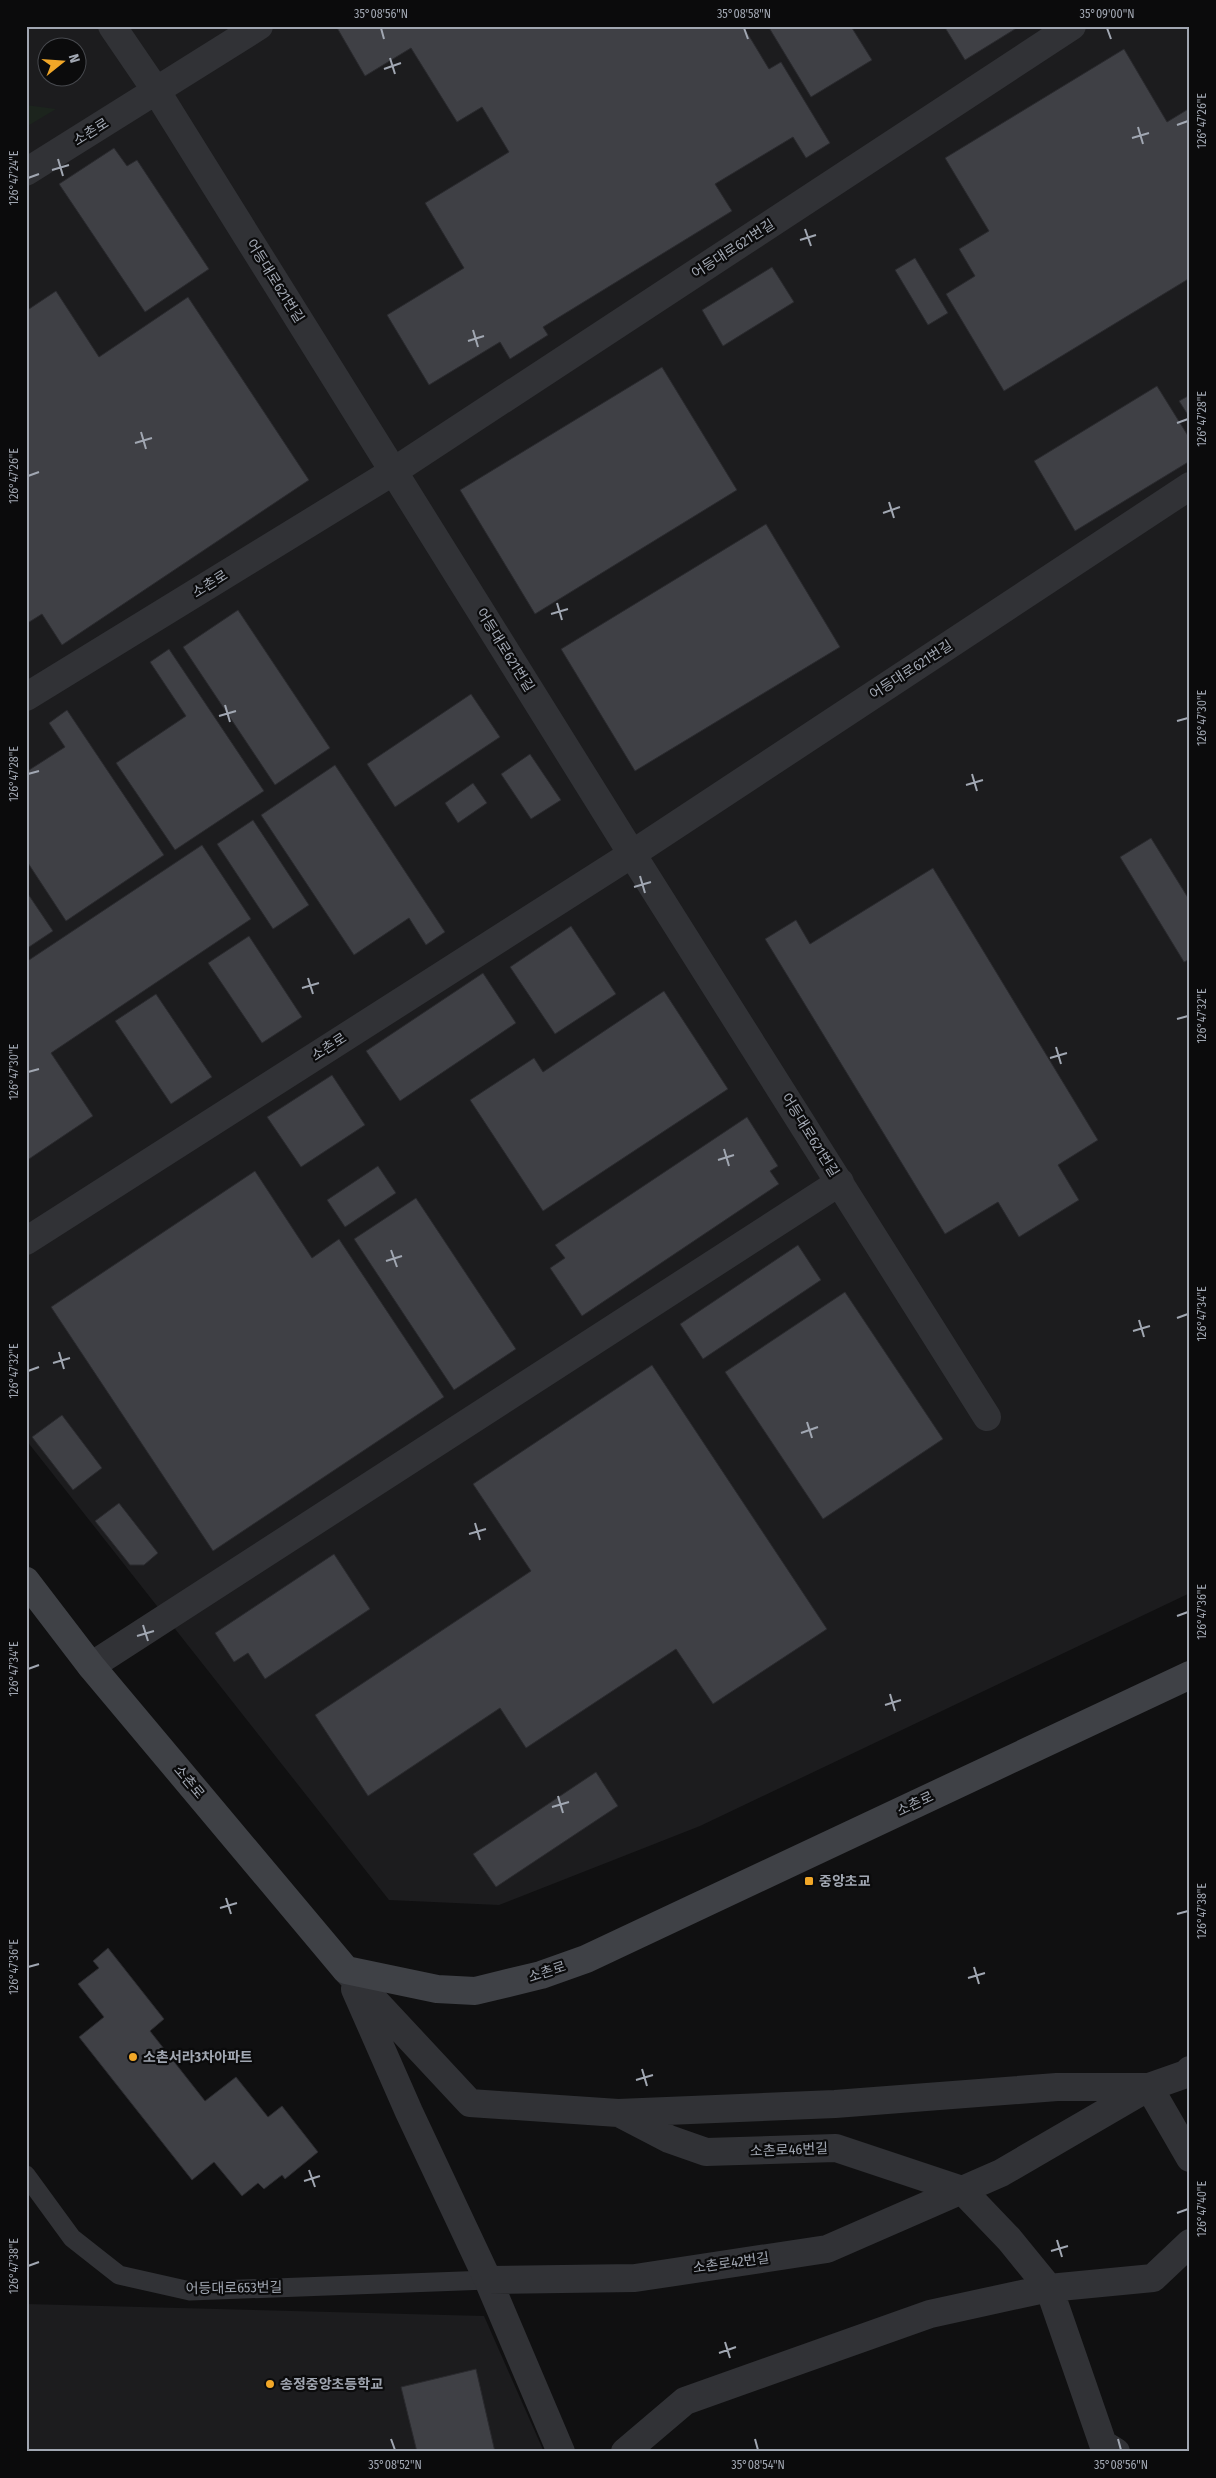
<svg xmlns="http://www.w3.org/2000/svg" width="1216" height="2478" font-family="'Fira Sans Condensed','Noto Sans KR',sans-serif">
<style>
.built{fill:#1c1c1e;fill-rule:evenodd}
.green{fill:#1c241d}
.building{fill:#3f4045;stroke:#2a2a2e}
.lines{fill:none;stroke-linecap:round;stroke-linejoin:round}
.lane{stroke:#313236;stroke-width:19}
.street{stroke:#313236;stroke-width:28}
.secondary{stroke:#3f4146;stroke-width:28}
.ticks{fill:none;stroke:#a1a7b2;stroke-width:2}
.poi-dot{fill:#f1a728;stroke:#0b0b0c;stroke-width:2}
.labels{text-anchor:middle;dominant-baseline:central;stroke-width:4.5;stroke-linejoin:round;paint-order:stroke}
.street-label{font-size:14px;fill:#a1a7b2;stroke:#0b0b0c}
.poi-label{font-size:14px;font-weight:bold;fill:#a1a7b2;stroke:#0b0b0c;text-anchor:start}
.neatline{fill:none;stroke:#a1a7b2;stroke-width:2}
.ticks-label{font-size:12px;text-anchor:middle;fill:#a1a7b2}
</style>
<rect width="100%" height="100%" fill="#101011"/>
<path class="built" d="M26 26H1190V1593L700 1826 499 1905 389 1900 26 1440ZM48 48H78V78H48Z
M26 2304 484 2316 544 2452H26Z"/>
<path class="green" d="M26 105 56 109 26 127Z"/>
<path class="building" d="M336 26H743L769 69 781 62 830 143 806 158 793 137 715 184 732 211 543 327 548 335 510 359 500 342 429 385 387 315 464 268 425 203 509 152 482 107 457 122 411 48 365 76Z
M768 26H855L852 28 872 60 811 97Z
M944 26H1020L965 60Z
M1124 49 1167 122 1190 108V278L1004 391 946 294 975 276 959 249 989 231 945 158Z
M114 148 127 166 137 160 209 269 145 312 59 184Z
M915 258 948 313 928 325 895 270Z
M772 267 794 302 723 346 702 310Z
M56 291 99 357 188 297 309 480 62 645 42 614 26 624V311Z
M662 367 737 490 535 614 460 490Z
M1157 386 1190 439V461L1075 531 1034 461Z
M1190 395V418L1179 401Z
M766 524 840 647 635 771 561 649Z
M238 610 330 748 275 785 183 647Z
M169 649 264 791 175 850 116 763 186 716 150 662Z
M471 694 500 737 395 807 367 764Z
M67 710 164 855 66 921 26 860V772L65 747 49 723Z
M530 754 561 800 531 819 501 774Z
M335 765 445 932 426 945 409 918 354 955 261 815Z
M473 783 487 803 458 823 445 803Z
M253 820 309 905 273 929 217 844Z
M1151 838 1190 901V959L1184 962 1120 857Z
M202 845 251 919 51 1053 93 1116 26 1161V962Z
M933 868 1098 1140 1058 1165 1079 1200 1019 1237 998 1202 945 1234 765 939 796 920 810 944Z
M26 891 53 931 26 949Z
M571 926 616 994 555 1034 510 967Z
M249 936 302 1017 262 1043 208 963Z
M483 973 516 1023 400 1101 366 1051Z
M664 991 728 1089 543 1211 470 1100 534 1058 543 1072Z
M156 994 212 1077 171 1104 115 1021Z
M332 1075 365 1125 301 1167 267 1117Z
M747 1117 778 1166 770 1171 779 1184 582 1316 550 1268 565 1258 555 1245Z
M378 1166 396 1193 345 1227 327 1200Z
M255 1171 312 1258 339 1239 444 1397 213 1551 51 1307Z
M416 1198 516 1349 454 1390 354 1239Z
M798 1245 821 1280 703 1359 680 1324Z
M845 1292 943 1439 823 1519 725 1372Z
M652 1365 827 1629 713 1704 676 1649 526 1748 500 1708 368 1796 315 1715 531 1571 473 1484Z
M62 1415 102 1468 73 1490 32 1437Z
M119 1503 158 1553 144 1565H130L95 1521Z
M334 1554 370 1609 265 1679 248 1653 234 1662 215 1633Z
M596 1772 618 1806 496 1887 473 1854Z
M108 1948 164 2019 150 2031 205 2101 236 2077 268 2117 282 2106 318 2152 285 2179 282 2175 264 2189 258 2183 242 2196 214 2162 192 2180 79 2037 104 2017 78 1984 99 1968 93 1961Z
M476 2369 495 2452H417L401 2387Z"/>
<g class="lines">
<path class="lane" d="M26 2175 72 2238 119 2275 190 2291 488 2280"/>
<path class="street" d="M112 26 157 92 632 854 987 1417
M26 172 259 26
M26 697 394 471 1072 26
M26 1241 632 854 1190 486
M91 1666 840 1182
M346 1970 470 2103 618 2113 835 2104 1057 2087H1149L1190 2158
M355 1989 409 2112 488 2280 561 2452
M619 2113 669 2139 706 2152 836 2148 962 2190 1009 2239 1049 2288 1103 2444 1116 2452
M488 2280 635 2278 827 2249 1001 2173 1149 2087 1186 2074 1190 2070
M625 2452 685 2401 930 2314 1049 2288 1153 2278 1190 2243"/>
<path class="secondary" d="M26 1581 91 1666 346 1970 437 1989 475 1991 541 1975 586 1959 1190 1675"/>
</g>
<path class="ticks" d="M381 28 384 39M744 28 748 39M1107 28 1111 39M390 58 395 74M384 69 401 63M1177 125 1188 121M1138 127 1143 144M1132 138 1149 133M58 159 63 176M52 170 69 165M28 178 39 174M805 229 811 246M800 240 816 235M473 330 478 347M468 341 484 336M1177 423 1188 419M141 432 146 449M135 443 152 438M28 476 39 472M889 502 894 518M883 513 900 507M557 603 562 620M551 614 568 609M225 705 230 722M219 716 236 711M1177 721 1188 718M28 774 39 771M972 774 977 791M966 785 983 780M640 876 645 893M634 887 651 882M308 978 313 994M302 988 319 983M1177 1019 1188 1016M1056 1047 1061 1064M1050 1058 1067 1053M28 1072 39 1069M724 1149 729 1166M718 1160 734 1155M391 1250 397 1267M386 1261 402 1256M1177 1318 1188 1314M1139 1320 1144 1337M1133 1331 1150 1326M59 1352 64 1369M53 1363 70 1358M28 1371 39 1367M807 1422 812 1438M801 1433 818 1427M475 1523 480 1540M469 1534 486 1529M1177 1616 1188 1612M143 1625 148 1641M137 1636 154 1631M28 1669 39 1665M890 1694 895 1711M885 1705 901 1700M558 1796 563 1813M552 1807 569 1802M226 1898 231 1914M220 1908 237 1903M1177 1914 1188 1911M28 1967 39 1964M974 1967 979 1984M968 1978 985 1973M642 2069 647 2086M636 2080 653 2075M309 2170 315 2187M304 2181 320 2176M1177 2213 1188 2209M1057 2240 1062 2257M1051 2251 1068 2246M28 2266 39 2262M725 2342 730 2358M719 2353 736 2347M391 2439 395 2450M755 2439 758 2450M1118 2439 1121 2450"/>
<g class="poi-dot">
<rect x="804" y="1876" width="10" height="10" rx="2.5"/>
<circle cx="133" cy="2057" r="5"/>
<circle cx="270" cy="2384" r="5"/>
</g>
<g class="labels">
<g class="street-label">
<text transform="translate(91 132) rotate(-32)">소촌로</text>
<text transform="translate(733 249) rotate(-33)">어등대로621번길</text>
<text transform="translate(275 281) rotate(58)">어등대로621번길</text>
<text transform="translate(210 584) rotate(-32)">소촌로</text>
<text transform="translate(505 650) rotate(58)">어등대로621번길</text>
<text transform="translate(911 670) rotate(-33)">어등대로621번길</text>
<text transform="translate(329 1047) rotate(-33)">소촌로</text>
<text transform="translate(810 1135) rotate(58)">어등대로621번길</text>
<text transform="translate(189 1782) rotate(50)">소촌로</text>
<text transform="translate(915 1804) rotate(-25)">소촌로</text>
<text transform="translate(547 1972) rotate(-18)">소촌로</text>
<text transform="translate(789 2150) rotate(-2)">소촌로46번길</text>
<text transform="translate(731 2263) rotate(-8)">소촌로42번길</text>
<text transform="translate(234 2288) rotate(-1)">어등대로653번길</text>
</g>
<g class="poi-label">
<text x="819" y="1881">중앙초교</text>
<text x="143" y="2057">소촌서라3차아파트</text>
<text x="280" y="2384">송정중앙초등학교</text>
</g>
</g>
<rect width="1216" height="2478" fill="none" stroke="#0b0b0c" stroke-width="55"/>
<g transform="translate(62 62) rotate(73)"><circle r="24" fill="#0b0b0c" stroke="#47494e"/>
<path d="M0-4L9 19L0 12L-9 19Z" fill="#f1a728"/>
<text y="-8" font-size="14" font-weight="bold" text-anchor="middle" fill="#a1a7b2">N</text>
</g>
<rect x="28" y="28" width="1160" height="2422" class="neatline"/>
<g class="ticks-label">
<text x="381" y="18">35°08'56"N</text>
<text x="744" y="18">35°08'58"N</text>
<text x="1107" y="18">35°09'00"N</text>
<text transform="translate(1202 121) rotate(-90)" y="4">126°47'26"E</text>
<text transform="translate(14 178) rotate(-90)" y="4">126°47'24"E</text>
<text transform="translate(1202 419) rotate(-90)" y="4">126°47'28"E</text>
<text transform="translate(14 476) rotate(-90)" y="4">126°47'26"E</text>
<text transform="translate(1202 718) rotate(-90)" y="4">126°47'30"E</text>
<text transform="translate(14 774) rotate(-90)" y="4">126°47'28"E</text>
<text transform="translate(1202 1016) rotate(-90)" y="4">126°47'32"E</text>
<text transform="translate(14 1072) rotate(-90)" y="4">126°47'30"E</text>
<text transform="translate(1202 1314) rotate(-90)" y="4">126°47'34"E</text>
<text transform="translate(14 1371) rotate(-90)" y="4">126°47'32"E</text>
<text transform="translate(1202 1612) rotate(-90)" y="4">126°47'36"E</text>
<text transform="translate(14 1669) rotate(-90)" y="4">126°47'34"E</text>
<text transform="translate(1202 1911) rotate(-90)" y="4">126°47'38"E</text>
<text transform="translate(14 1967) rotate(-90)" y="4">126°47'36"E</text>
<text transform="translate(1202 2209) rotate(-90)" y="4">126°47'40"E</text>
<text transform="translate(14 2266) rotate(-90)" y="4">126°47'38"E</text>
<text x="395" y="2469">35°08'52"N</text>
<text x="758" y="2469">35°08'54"N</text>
<text x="1121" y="2469">35°08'56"N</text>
</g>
</svg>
